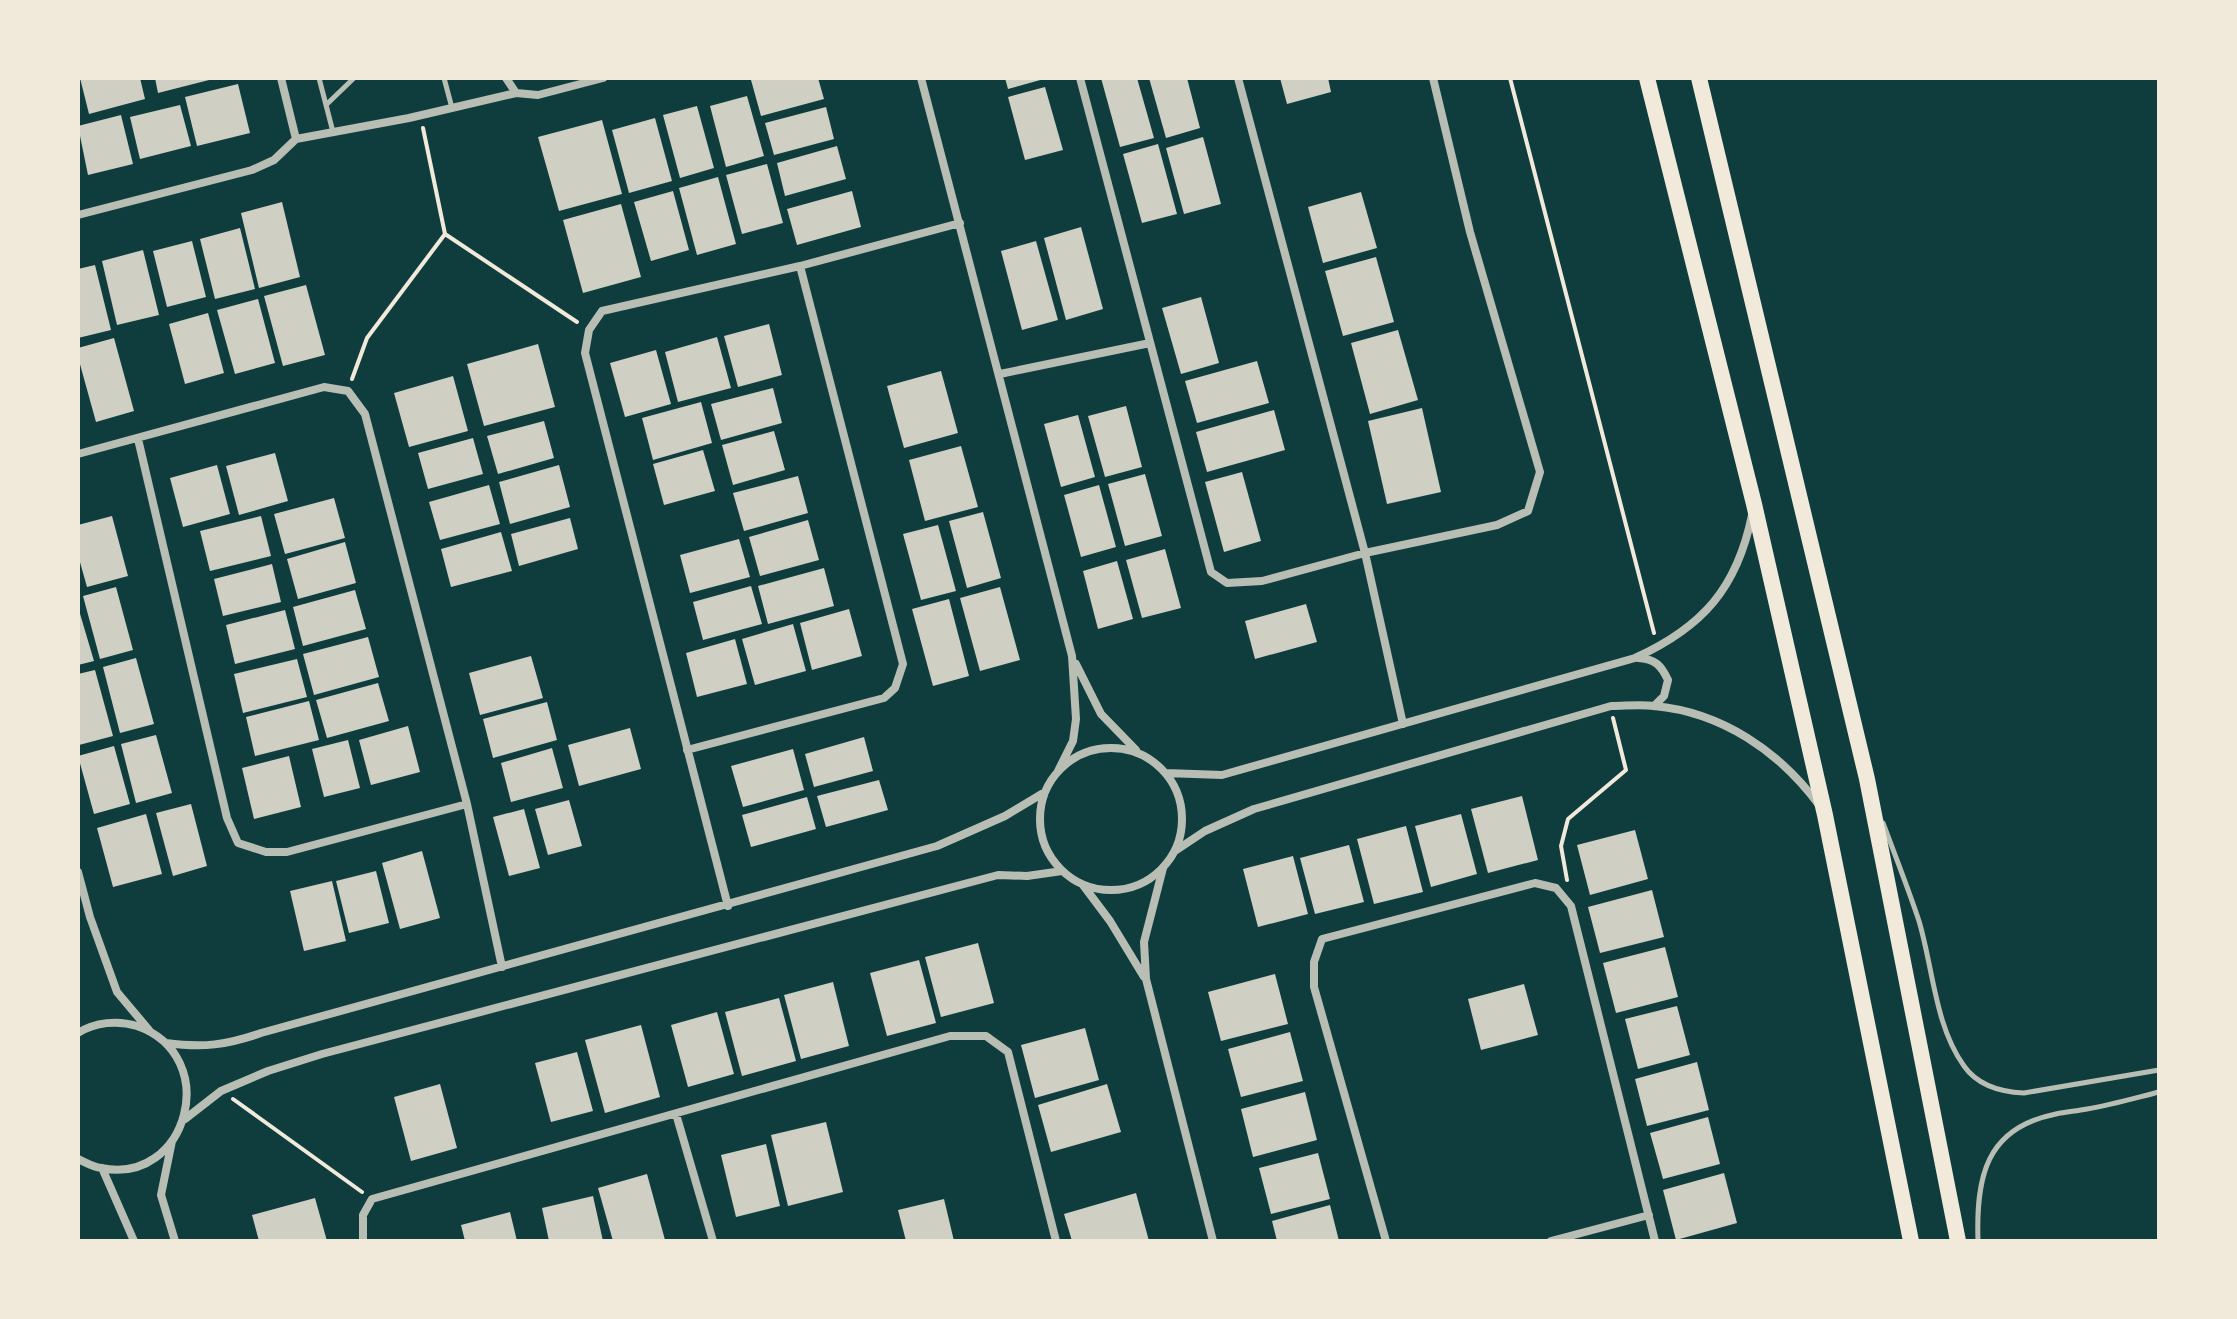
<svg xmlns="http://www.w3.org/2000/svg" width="2237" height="1319" font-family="'Alegreya Sans',sans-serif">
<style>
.building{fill:#cfcfc3}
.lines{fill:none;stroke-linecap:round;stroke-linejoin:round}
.path{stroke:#f1e9da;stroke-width:4}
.service{stroke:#b8beb3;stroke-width:5}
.minor{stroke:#b8beb3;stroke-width:8}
.primary{stroke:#f1e9da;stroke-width:16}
</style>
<rect width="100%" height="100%" fill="#0f3d3e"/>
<path class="building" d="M80 78H140L145 99 89 114Z
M155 78H213V79L158 93Z
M760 78H818L824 99 761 116 751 80Z
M1005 78H1044V79L1008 89Z
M1101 78H1137L1154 138 1120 147Z
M1149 78H1187L1200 128 1166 138Z
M1280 78H1328L1331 92 1287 104Z
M238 84 250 133 197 146 185 97Z
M1045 87 1063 150 1025 160 1008 97Z
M747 96 764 156 726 167 710 106Z
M180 105 191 146 140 159 130 117Z
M697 106 714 168 680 178 663 115Z
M826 107 834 139 774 155 765 123Z
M121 115 133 164 88 175 78 126Z
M655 118 672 181 629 193 612 130Z
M602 120 622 194 559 211 538 137Z
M1203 137 1221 204 1184 214 1166 148Z
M1158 144 1177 214 1142 223 1123 154Z
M837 146 846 179 785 196 777 163Z
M767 164 783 223 742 234 726 175Z
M718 177 736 244 697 255 679 188Z
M673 191 689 250 651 261 634 202Z
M852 191 861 227 797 245 787 209Z
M1361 192 1377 248 1323 263 1308 207Z
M282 202 300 277 259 288 241 213Z
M621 204 641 277 583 293 563 220Z
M1081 227 1103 309 1066 320 1044 238Z
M240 228 255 289 215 299 200 239Z
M192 241 206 297 167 307 153 251Z
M1036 241 1058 320 1022 330 1001 251Z
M143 250 159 315 117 325 102 261Z
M1376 257 1394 322 1343 336 1325 271Z
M95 265 111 330 78 338V269Z
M306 285 325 355 283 366 264 296Z
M1201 297 1219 363 1181 374 1162 308Z
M258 299 275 363 235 374 217 310Z
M208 313 224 373 185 384 169 324Z
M769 324 782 375 738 387 724 336Z
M1398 330 1418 400 1370 414 1351 343Z
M717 337 731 388 678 402 665 352Z
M114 338 134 411 96 422 78 357V348Z
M538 344 555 407 484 426 467 364Z
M656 350 671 404 625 417 610 363Z
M1257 361 1269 403 1197 423 1185 381Z
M941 371 958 433 904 448 887 386Z
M453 376 468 431 409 447 394 393Z
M773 388 782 423 721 440 711 404Z
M701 402 712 443 653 460 642 418Z
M1126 406 1142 467 1105 477 1088 416Z
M1422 408 1441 492 1387 504 1368 421Z
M1274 410 1285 450 1207 472 1196 432Z
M1078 415 1095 477 1061 487 1044 424Z
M544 421 554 458 498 474 487 436Z
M774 431 785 470 733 485 722 445Z
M473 438 483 474 428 489 418 453Z
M961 446 978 507 925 521 909 460Z
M703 450 715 491 664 505 653 464Z
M275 453 288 501 239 515 226 466Z
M217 465 230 514 183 527 170 478Z
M559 465 570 507 510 524 499 482Z
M1242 472 1261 541 1224 552 1205 482Z
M1145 474 1162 536 1125 546 1108 484Z
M798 476 808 513 744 531 733 493Z
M489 485 500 524 440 540 429 502Z
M1099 485 1116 547 1081 557 1064 495Z
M334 498 345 538 285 554 274 514Z
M983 512 1001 578 967 588 949 521Z
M112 516 128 576 87 587 78 555V525Z
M261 516 271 556 210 571 200 531Z
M570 518 578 549 519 566 511 534Z
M808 520 819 560 760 576 749 537Z
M938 525 956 591 921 600 903 534Z
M501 532 512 571 451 587 441 549Z
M739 539 750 577 690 593 680 555Z
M345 542 356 583 298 599 287 559Z
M1165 549 1181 608 1142 618 1126 560Z
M1117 561 1133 619 1098 629 1083 571Z
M272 564 281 602 223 616 214 579Z
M824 568 834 606 768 624 758 586Z
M751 586 762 624 703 640 693 602Z
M116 587 133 650 100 659 83 596Z
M1000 587 1020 660 980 671 960 598Z
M355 590 366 629 303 646 293 607Z
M949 599 969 676 933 686 912 609Z
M1306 604 1317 642 1255 659 1245 621Z
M78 607 94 661 78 665Z
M849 609 862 656 812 670 800 623Z
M285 610 295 649 235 664 226 625Z
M793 624 806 671 755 685 742 639Z
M368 637 379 677 314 695 303 654Z
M735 639 747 684 697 697 686 653Z
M531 656 543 698 480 715 469 673Z
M136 658 154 724 120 733 103 667Z
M297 659 307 697 243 713 234 674Z
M95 670 113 736 79 745 78 674Z
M378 683 389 721 327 738 316 700Z
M309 701 319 740 255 756 246 717Z
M547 702 557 740 493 758 483 719Z
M408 726 420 772 371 785 359 740Z
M630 728 641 769 579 786 568 745Z
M156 735 172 793 136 803 121 744Z
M864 737 873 771 814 787 805 754Z
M348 740 360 788 324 797 312 749Z
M114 746 130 804 94 814 78 756Z
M552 748 563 788 511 802 501 763Z
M793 749 804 790 743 807 731 766Z
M289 756 301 807 254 819 242 768Z
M879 780 888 810 826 827 817 796Z
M1522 796 1538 860 1488 873 1471 809Z
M807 797 816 829 751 847 742 815Z
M569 800 582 846 548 855 535 809Z
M191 804 207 866 173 876 156 813Z
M524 809 540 868 509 876 493 817Z
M146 814 162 874 113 887 97 828Z
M1461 814 1477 874 1431 887 1415 826Z
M1406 826 1423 892 1374 904 1357 839Z
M1635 830 1648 879 1590 895 1577 845Z
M1349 845 1364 902 1315 914 1300 858Z
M422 851 440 918 400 929 382 863Z
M1293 856 1308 914 1258 927 1243 869Z
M376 871 389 923 349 933 336 881Z
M332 881 346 941 304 951 290 891Z
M1652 890 1664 937 1600 953 1588 907Z
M978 943 994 1003 941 1017 925 957Z
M1665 947 1678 997 1616 1013 1603 963Z
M919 960 936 1023 887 1036 870 973Z
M1275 974 1288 1024 1221 1041 1208 992Z
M833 982 849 1046 801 1059 784 995Z
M1524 984 1538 1035 1481 1050 1468 999Z
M779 998 796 1061 742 1076 725 1012Z
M1677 1006 1690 1055 1638 1069 1625 1019Z
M717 1012 734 1074 688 1087 671 1025Z
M641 1025 660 1097 605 1113 585 1040Z
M1085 1028 1099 1080 1035 1098 1021 1045Z
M1290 1032 1303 1081 1241 1097 1228 1049Z
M577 1052 593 1111 551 1122 535 1063Z
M1697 1062 1709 1110 1647 1126 1635 1079Z
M440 1084 457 1148 411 1161 394 1097Z
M1107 1084 1121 1132 1051 1152 1038 1105Z
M1305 1092 1317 1140 1253 1157 1241 1109Z
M1708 1117 1720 1164 1663 1179 1650 1133Z
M826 1122 843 1192 788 1206 771 1135Z
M766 1144 780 1206 736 1217 721 1155Z
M1318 1153 1330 1199 1271 1214 1259 1168Z
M1724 1173 1737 1223 1676 1240 1663 1190Z
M647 1174 665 1240 613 1241 598 1188Z
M1136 1193 1149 1241H1072L1064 1214Z
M593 1196 603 1241H549L542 1208Z
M315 1198 327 1241H259L252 1215Z
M944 1199 954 1241H906L898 1210Z
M1330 1205 1339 1241H1277L1272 1221Z
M510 1212 517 1241H465L461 1225Z"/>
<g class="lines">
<path class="path" d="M1510 78 1654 633
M423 128 445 234 577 322
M352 379 367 338 445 234
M1567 880 1561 846 1568 819 1626 770 1613 718
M233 1099 362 1192"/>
<path class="service" d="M319 78 333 132
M444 78 452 108
M326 105 354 78
M1883 823C1895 855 1908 888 1919 921 1933 968 1935 1026 1964 1066 1978 1086 2001 1092 2024 1093L2159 1070
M1978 1241C1976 1178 1985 1128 2056 1114 2066 1112 2076 1111 2087 1109 2111 1105 2135 1098 2159 1092"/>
<path class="minor" d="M506 78 516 93 538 95 603 78
M921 78 1072 656 1076 719 1073 741 1058 771
M1080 78 1211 572 1227 583 1262 581 1365 553 1497 525 1528 511 1540 472 1470 232 1433 78
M1238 78 1365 553 1403 724
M296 139 409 118 516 93
M78 215 252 170 274 160 296 139 281 78
M1000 374 1150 343
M138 439 227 818 238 843 266 852H287L467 804
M78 454 324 387 348 391 365 414 467 804 502 967
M1638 658C1655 659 1661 665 1668 680L1664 696 1654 706
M1076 664 1101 714 1136 750
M1040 819a71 71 0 1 1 142 0a71 71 0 1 1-142 0Z
M687 750 884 698 895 688 903 664 800 266
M1166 773 1222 775 1635 658C1703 627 1737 588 1752 515
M1175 851 1205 831 1254 809 1611 706C1625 706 1640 704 1654 706 1722 712 1780 752 1819 805
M1163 868 1144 942 1146 979 1213 1241
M78 872 90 917 117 992 149 1030
M1083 885 1110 921 1144 977
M728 906 585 353 589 330 602 311 800 266 960 223
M78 1033C95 1022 118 1020 137 1026 223 1056 188 1186 101 1168 93 1167 85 1162 78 1159
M166 1043C204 1048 226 1045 261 1033L937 846 1005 816 1045 792
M676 1114 713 1241
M185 1119 221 1091 268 1071 322 1054 998 875 1027 876 1062 871
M172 1141 161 1195 175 1241
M102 1168 134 1241
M363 1241V1215L372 1199 950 1036H986L1008 1052 1056 1241
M1386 1241 1314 987V962L1322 939 1535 883 1556 888 1571 906 1655 1241
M1551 1241 1649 1215"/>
<path class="primary" d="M1647 78 1754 504 1825 815 1911 1241
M1699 78 1867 779 1958 1241"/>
</g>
<rect width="2237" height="1319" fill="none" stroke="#f1e9da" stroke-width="160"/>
</svg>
